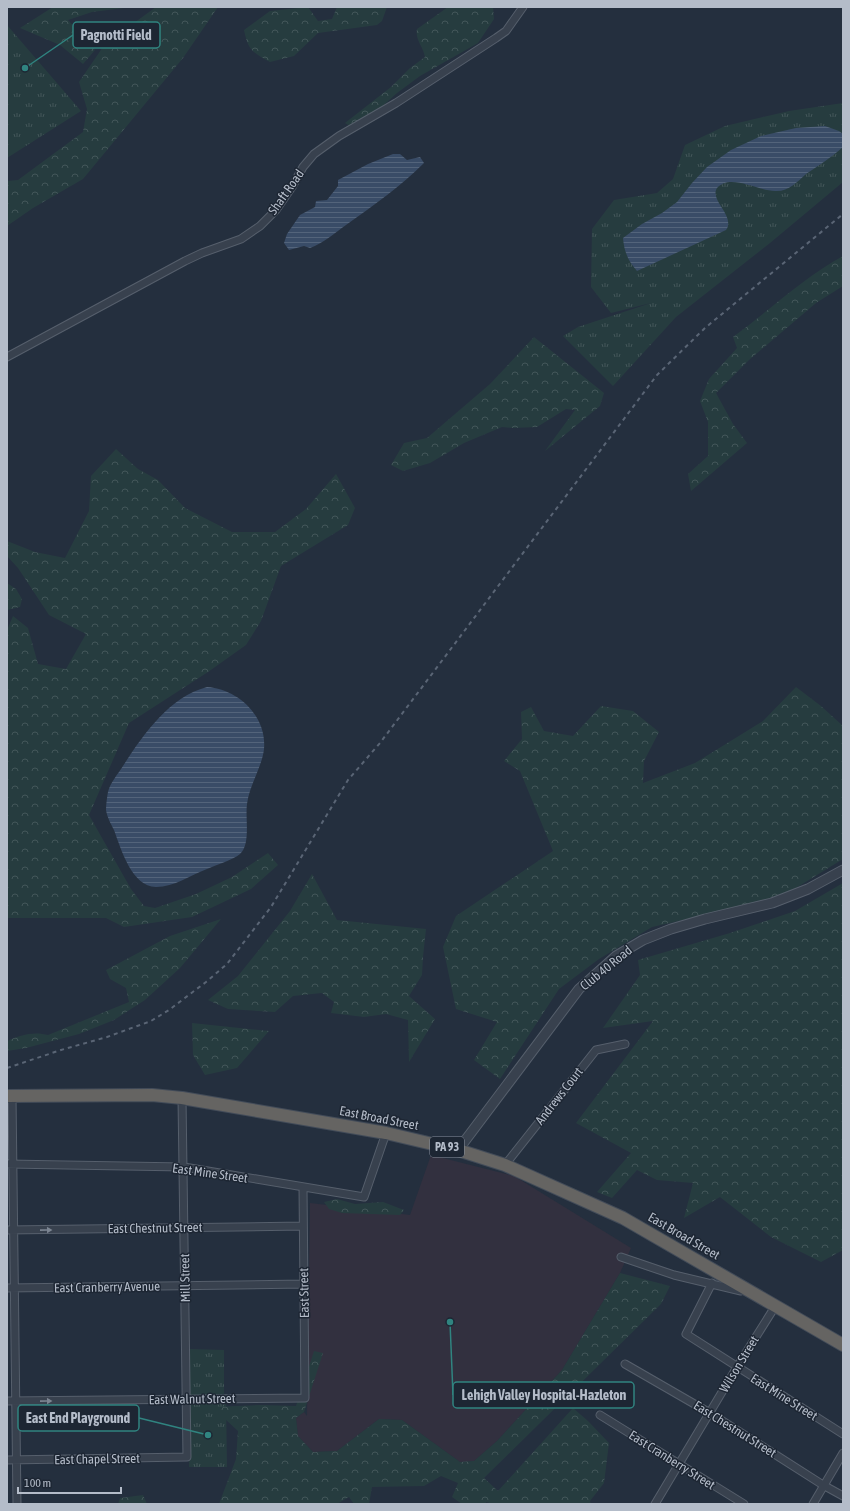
<svg xmlns="http://www.w3.org/2000/svg" width="850" height="1511" font-family="'Asap Condensed',sans-serif">
<style>
.medical{fill:#32303f}
.grass{fill:url(#grass-tufts)}
.forest{fill:url(#forest-crowns)}
.water{fill:url(#water-rules)}
.lines{fill:none;stroke-linecap:round;stroke-linejoin:round}
.minor-casing{stroke:#565f6c;stroke-width:9}
.tertiary-casing{stroke:#565f6c;stroke-width:11}
.trunk-casing{stroke:#434c59;stroke-width:14}
.minor{stroke:#38414e;stroke-width:7}
.tertiary{stroke:#38414e;stroke-width:9}
.trunk{stroke:#656462;stroke-width:12}
.rail{stroke:#5a6575;stroke-width:2;stroke-dasharray:4 4;stroke-linecap:butt}
.oneway{fill:#7c8592}
.labels{text-anchor:middle;dominant-baseline:central;stroke-width:3;stroke-linejoin:round;paint-order:stroke}
.shield{fill:#1d2633;stroke:#878f9c;stroke-width:1}
.shield-label{font-size:12px;font-weight:bold;fill:#b4bcc9}
.street-label{font-size:13px;fill:#b4bcc9;stroke:#1d2633}
.leader{fill:none;stroke:#308480;stroke-width:1.5}
.callout-dot{fill:#308480;stroke:#1d2633;stroke-width:1.5}
.callout{fill:#1d2633;stroke:#308480;stroke-width:1.5}
.callout-label{font-size:14px;text-anchor:middle;font-weight:bold;fill:#b4bcc9}
</style>
<defs>
<pattern id="grass-tufts" width="24" height="20" patternUnits="userSpaceOnUse"><rect width="24" height="20" fill="#263c3f"/><path d="M3 7l-1-3M5 7V3M7 7l1-3M15 17l-1-3M17 17v-4M19 17l1-3" fill="none" stroke="#435659"/></pattern>
<pattern id="forest-crowns" width="20" height="18" patternUnits="userSpaceOnUse"><rect width="20" height="18" fill="#263c3f"/><path d="M2 6a3 3 0 1 1 6 0M12 15a3 3 0 1 1 6 0" fill="none" stroke="#435659"/></pattern>
<pattern id="water-rules" width="6" height="5" patternUnits="userSpaceOnUse"><rect width="6" height="5" fill="#394c67"/><path d="M0 2.5h6" fill="none" stroke="#53647b"/></pattern>
</defs>
<rect width="100%" height="100%" fill="#242f3e"/>
<path class="medical" d="M431 1155 514 1176 631 1248 620 1273 562 1370 497 1441 474 1461 460 1462 402 1420 379 1419 337 1451 313 1452 298 1436 296 1418 304 1412 307 1416 310 1203 410 1215Z"/>
<path class="grass" d="M7 25 81 111 7 158Z
M843 103V182L770 243 676 317 613 386 563 336 578 327 651 303 611 313 591 287 592 229 614 200 657 193 673 179 685 145 725 126 789 111Z
M189 1349 224 1350V1396H189Z
M226 1402 227 1467H189L190 1403Z"/>
<path class="forest" d="M53 7H124V8L92 12 68 20 95 50 83 64 60 45 20 28Z
M156 7H218L183 58 83 179 33 208 7 226V181L18 180 83 132 87 109 79 82 105 44Z
M308 7 318 21 332 19 337 7H387L382 21 377 25 318 33 294 56 270 62C252 52 248 50 244 30L270 11Z
M448 7H493L494 19 478 43 420 76 397 93 376 112 350 126 345 123 391 87 410 68 425 57C423 46 415 40 417 29Z
M843 256V286L816 303 749 360 716 393 733 424 747 443 691 491 688 474 708 456V422L700 401 709 379 737 348 733 337C770 310 803 278 843 256Z
M534 337 604 393 600 406 545 451 575 410 566 409 537 427 513 428 502 427 464 443 430 463 403 471 391 465 404 443 427 438 490 384Z
M116 449 138 469 158 480 185 508 232 532H275L306 509 336 474 355 508 348 525 281 566 261 621 246 645 208 672 129 723 89 815 131 889 144 906 155 908 196 894 232 877 268 853 278 865 251 889 192 917 124 927 106 918H7V630L13 616 28 628 38 664 66 669 86 634 49 615 18 568 7 556V541L35 552 65 558 89 511 91 476Z
M7 583 16 589 22 599 20 607 7 610Z
M796 687 821 706 843 726V859L778 899 652 927 599 959 559 989 500 1079 474 1060 497 1022 456 1009 443 947 456 916 553 851 520 771 504 761 522 739 521 712 531 707 544 731 573 736 601 706 633 711 659 732 644 761 643 783 695 763 763 721Z
M312 874 337 920 426 929 423 957 422 975 409 996 435 1019 409 1062 408 1020 386 1014 364 1017 331 1013 334 1002 322 993 293 996 275 1012 228 1009 208 1000 238 976 290 911Z
M843 883V1250L821 1262 771 1237 720 1197 684 1218 693 1183 657 1180 637 1170 612 1198 597 1192 631 1153 576 1123 653 1021 603 1028 640 975 638 960 730 933 795 911Z
M221 919 180 968 145 1000 114 1020 79 1034 26 1048 7 1051V1041C20 1035 34 1031 48 1035L129 1002 126 988 110 979 106 970 170 936Z
M192 1023 269 1031 237 1068 205 1075 193 1055Z
M337 1199 355 1204 383 1202 404 1210 400 1215 342 1213 329 1209 324 1202Z
M620 1273 670 1286 661 1304 484 1478 498 1491 573 1408 588 1421 609 1443 604 1483 590 1501 591 1504H493L486 1502V1504H462L452 1497 458 1483 441 1476 424 1486 372 1487 369 1504H354L349 1497 337 1504H219L236 1459 238 1431 212 1407 260 1405 296 1406 314 1351 323 1353 304 1412 296 1418 298 1436 313 1452 337 1451 379 1419 402 1420 460 1462 474 1461 497 1441 562 1370Z
M143 1495 147 1504H118L120 1498Z"/>
<path class="water" d="M825 126 839 131 843 134V147C832 157 819 165 806 174 797 182 788 192 775 191 758 191 730 173 717 188 709 200 736 216 726 230L637 271C628 261 624 251 623 238L642 224 662 213 677 202 692 183 707 167 731 150 761 136 796 128Z
M393 154H400L407 160 420 157 424 163C401 186 373 206 346 225 335 233 323 243 310 248L304 246 289 250 284 243 287 234 300 215 315 207 316 201 327 200 338 186V180L368 164Z
M207 687C238 689 267 716 264 749 262 767 249 786 247 804 245 818 251 844 240 854 233 860 216 865 207 869 191 875 174 887 156 887 132 887 121 849 114 830 111 824 107 817 106 810 106 805 107 797 108 792 110 783 118 774 123 766 143 735 169 697 207 687Z"/>
<g class="lines">
<g class="minor-casing">
<path id="minor" d="M7 357 185 261 202 253 241 239 260 226 276 210 292 187 303 167 314 154 339 136 396 103 496 38 506 31 523 7
M12 1096 17 1504
M7 1164 184 1167 364 1197 386 1133
M505 1165 596 1050 625 1044
M7 1230 303 1226
M621 1257 674 1275 741 1291
M712 1283 686 1334 843 1434
M7 1288 304 1284
M625 1364 710 1413 823 1485 843 1496
M7 1401 305 1398 303 1187
M600 1415 744 1504
M7 1460 187 1457 182 1098
M655 1504 737 1367 776 1305
M813 1504 843 1453"/>
</g>
<g class="tertiary-casing">
<path id="tertiary" d="M458 1150 579 989 616 956 643 940 671 929 705 919 772 903 808 889 843 870"/>
</g>
<g class="trunk-casing">
<path id="trunk" d="M7 1096 152 1095 182 1098 386 1133 458 1150 505 1165 623 1218 843 1345"/>
</g>
<use href="#minor" class="minor"/>
<use href="#tertiary" class="tertiary"/>
<use href="#trunk" class="trunk"/>
<path class="rail" d="M7 1068 61 1050 107 1037 151 1021 169 1010 206 982 227 964 271 907 348 780 380 743 657 375 705 328 843 214"/>
</g>
<defs><path id="oneway-solid" d="M-6-.8H1V-3.2L6.5 0L1 3.2V.8H-6Z"/></defs>
<g class="oneway">
<use href="#oneway-solid" transform="translate(46 1230) rotate(-1)"/>
<use href="#oneway-solid" transform="translate(46 1401) rotate(-1)"/>
</g>
<g class="labels">
<rect class="shield" x="430" y="1137" width="34" height="20" rx="3"/>
<g class="shield-label">
<text x="447" y="1147">PA 93</text>
</g>
<g class="street-label">
<text transform="translate(286 192) rotate(-55)">Shaft Road</text>
<text transform="translate(606 968) rotate(-39)">Club 40 Road</text>
<text transform="translate(559 1096) rotate(-52)">Andrews Court</text>
<text transform="translate(379 1118) rotate(11)">East Broad Street</text>
<text transform="translate(210 1173) rotate(8)">East Mine Street</text>
<text transform="translate(155 1228) rotate(-1)">East Chestnut Street</text>
<text transform="translate(684 1236) rotate(30)">East Broad Street</text>
<text transform="translate(185 1278) rotate(-91)">Mill Street</text>
<text transform="translate(107 1287) rotate(-1)">East Cranberry Avenue</text>
<text transform="translate(304 1293) rotate(-91)">East Street</text>
<text transform="translate(739 1364) rotate(-59)">Wilson Street</text>
<text transform="translate(784 1397) rotate(32)">East Mine Street</text>
<text transform="translate(192 1399) rotate(-1)">East Walnut Street</text>
<text transform="translate(735 1429) rotate(32)">East Chestnut Street</text>
<text transform="translate(97 1459) rotate(-1)">East Chapel Street</text>
<text transform="translate(672 1460) rotate(32)">East Cranberry Street</text>
</g>
</g>
<path class="leader" d="M25 68L73 35M450 1322L453 1395M208 1435L139 1418"/>
<g class="callout-dot">
<circle cx="25" cy="68" r="4"/>
<circle cx="450" cy="1322" r="4"/>
<circle cx="208" cy="1435" r="4"/>
</g>
<g class="callout">
<rect x="73" y="22" width="87" height="26" rx="4"/>
<rect x="453" y="1382" width="181" height="26" rx="4"/>
<rect x="18" y="1405" width="121" height="26" rx="4"/>
</g>
<g class="callout-label">
<text x="116" y="40">Pagnotti Field</text>
<text x="544" y="1400">Lehigh Valley Hospital-Hazleton</text>
<text x="78" y="1423">East End Playground</text>
</g>
<rect width="850" height="1511" fill="none" stroke="#b4bcc9" stroke-width="16"/>
<path d="M18 1487v6h103v-6" fill="none" stroke="#b4bcc9" stroke-width="2"/>
<text x="24" y="1487" font-size="12" fill="#b4bcc9" stroke="#1d2633" stroke-width="3" paint-order="stroke">100 m</text>
</svg>
